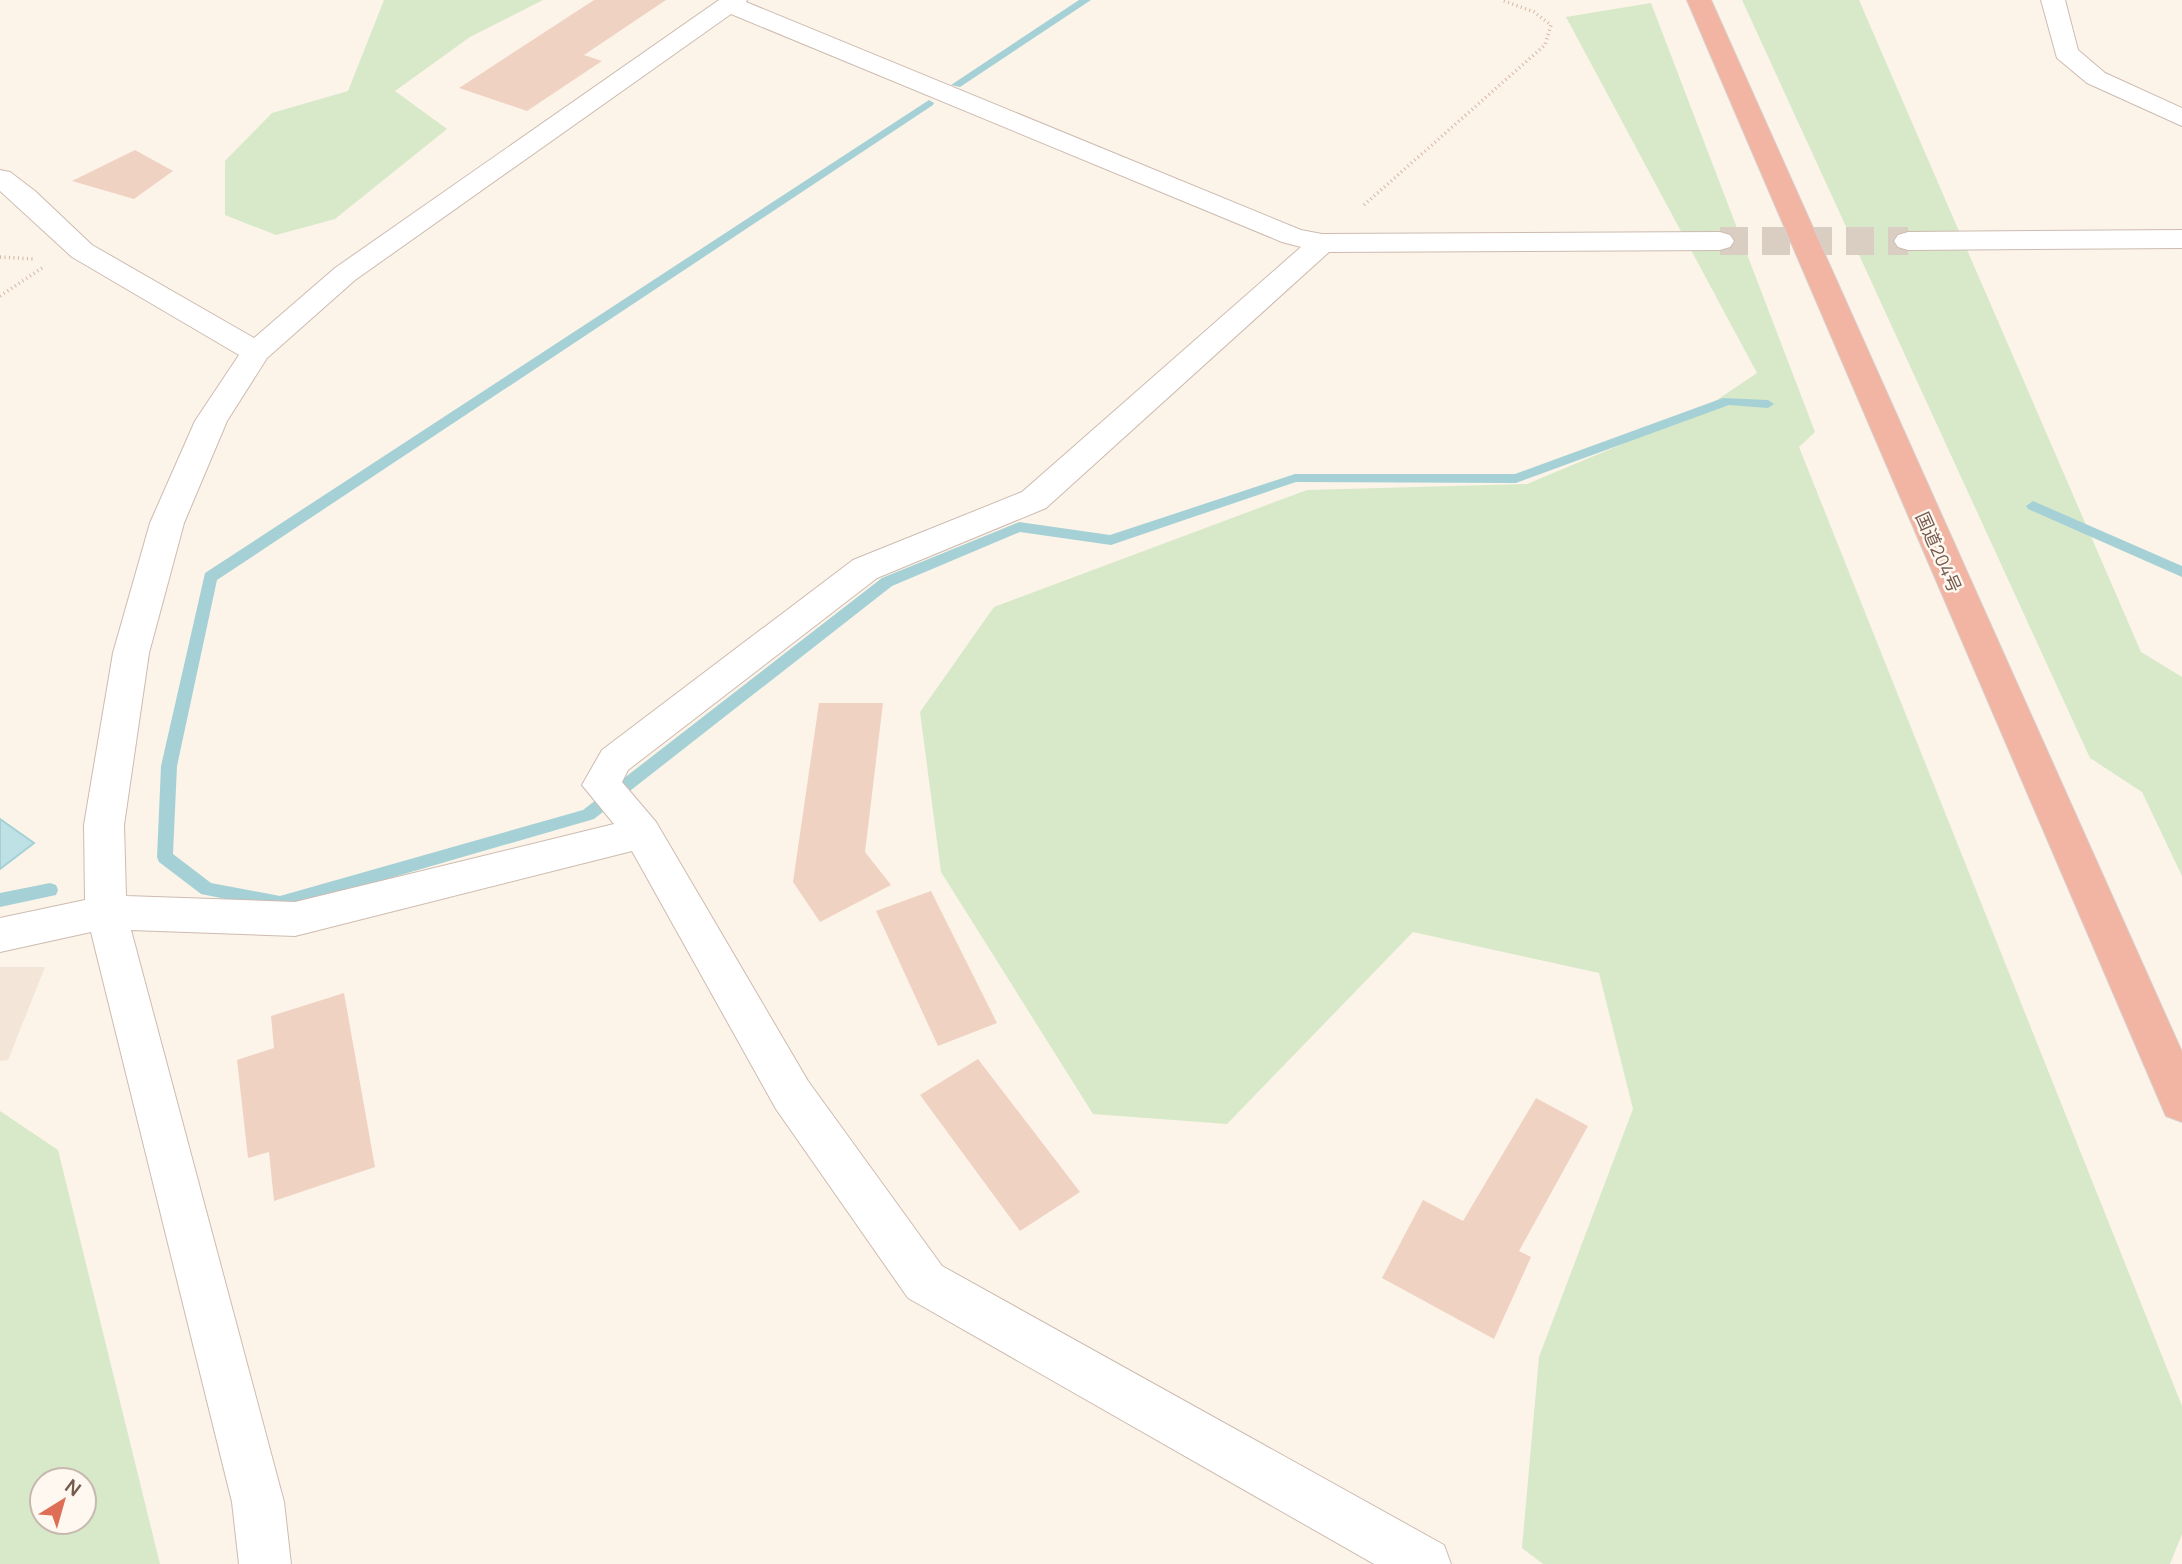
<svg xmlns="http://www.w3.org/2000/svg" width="2182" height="1564" font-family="Manrope,'Noto Sans JP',sans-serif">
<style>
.residential{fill:#f3e5d8}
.green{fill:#d7e9c8;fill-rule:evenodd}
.water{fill:#bee1e5;stroke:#a5d1d6;stroke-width:2}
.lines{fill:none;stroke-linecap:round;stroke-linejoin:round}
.stream{fill:#a5d1d6;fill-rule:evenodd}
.building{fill:#f0d2c2}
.minor-tunnel{stroke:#dacec2;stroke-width:28;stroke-dasharray:28 14;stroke-linecap:butt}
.minor-casing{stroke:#cdbbb0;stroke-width:2}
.highway-casing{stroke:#d8d1cd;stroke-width:2}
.path{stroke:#d5b5a5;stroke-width:3.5;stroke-dasharray:1 3.5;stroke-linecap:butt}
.minor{fill:#fff;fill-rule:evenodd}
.highway{fill:#f2b5a4;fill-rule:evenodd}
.labels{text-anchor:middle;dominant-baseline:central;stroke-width:5;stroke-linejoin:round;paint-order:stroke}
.street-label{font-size:18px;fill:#755a4e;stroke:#fef8f0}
</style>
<rect width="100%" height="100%" fill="#fcf4e9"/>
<path class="residential" d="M0 967H45L8 1060 0 1061Z"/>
<path class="green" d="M384 0H543L470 37 395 91 447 129 335 219 276 235 225 215V161L272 113 348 91Z
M1742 0H1859L2141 652 2182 677V876L2142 792 2090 758Z
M1651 3 1815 432 1799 447 2182 1406V1534L2170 1564H1543L1522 1548 1539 1357 1633 1109 1599 973 1413 932 1227 1124 1093 1114 941 872 920 712 994 607 1307 490 1527 484 1699 412 1757 373 1566 17Z
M0 1111 58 1150 160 1564H0ZM42 1480H84V1522H42Z"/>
<path class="water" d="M0 819 34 843 0 869Z"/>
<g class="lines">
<path class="stream" d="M1079 0H1091L960 87 951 85Z
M929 100 934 103 933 105 217 580 177 766 173 854 211 883 280 896 583 810 882 578 1019 522 1110 535 1295 474H1515L1723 398 1768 400 1774 404 1768 408 1729 405 1516 483 1296 482 1111 545 1020 532 892 586 594 819 280 910 201 894 159 862 157 857 161 766 205 573Z
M2033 501 2182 566V577L2028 509 2026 506Z
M50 883 56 885 58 890 56 895 0 907V893Z"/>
</g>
<path class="building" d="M594 0H666L584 55 602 61 527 111 459 88Z
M135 150 173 171 134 199 72 181Z
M819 703H883L865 852 891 885 820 922 793 882Z
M931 891 997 1023 938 1046 876 911Z
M344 993 375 1167 274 1201 269 1152 248 1158 237 1060 274 1048 271 1016Z
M978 1059 1080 1192 1020 1231 920 1095Z
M1536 1098 1588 1126 1519 1251 1531 1257 1494 1339 1382 1278 1423 1200 1463 1221Z"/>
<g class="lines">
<path class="minor-tunnel" d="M1720 241H1908"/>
<g class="minor-casing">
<path id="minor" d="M719 0H747L746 2 1301 230 1322 234 1720 232 1730 235 1734 241 1730 247 1720 250 1329 252 1046 508 877 578 628 770 622 782 656 822 808 1081 942 1266 1444 1545 1451 1564H1374L908 1298 776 1109 632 851 295 936 131 930 284 1502 291 1564H239L232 1502 91 932 0 952V918L85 900 84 825 113 653 150 523 195 421 239 355 72 257 0 191V170L10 172 35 191 92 245 254 338 335 268ZM731 14 1282 242 1301 247 1022 492 853 560 602 750 582 785 614 824 295 902 126 896 124 825 149 653 184 523 227 421 267 358 355 280Z
M2041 0H2065L2078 50 2105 73 2182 108V126L2087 83 2057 58Z
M2182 230V248L1908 250 1898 247 1894 241 1898 235 1908 232Z"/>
</g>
<g class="highway-casing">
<path id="highway" d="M1687 0H1711L2182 1052V1122L2166 1116 2160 1102Z"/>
</g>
<path class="path" d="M1364 205 1545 45 1551 25 1534 12 1502 0
M0 257 34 259
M0 296 45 266"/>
<use href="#minor" class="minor"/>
<use href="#highway" class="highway"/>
</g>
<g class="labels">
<g class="street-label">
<text transform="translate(1939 552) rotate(66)">国道204号</text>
</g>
</g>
<g transform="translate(63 1501) rotate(37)"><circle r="33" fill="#fef8f0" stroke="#c7b9af" stroke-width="2"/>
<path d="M0-5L12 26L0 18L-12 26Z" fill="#de6e56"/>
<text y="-10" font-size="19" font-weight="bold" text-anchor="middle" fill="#755a4e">N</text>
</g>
</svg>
